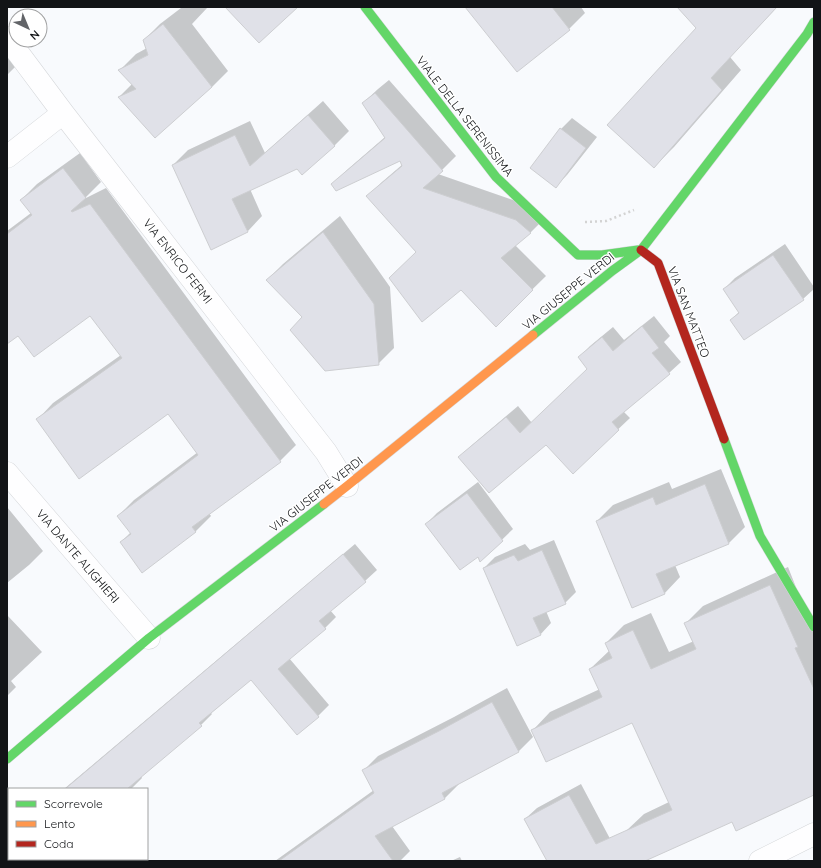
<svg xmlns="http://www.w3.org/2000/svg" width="821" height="868" font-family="Quicksand,sans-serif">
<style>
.shadow{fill:#0003}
.building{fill:#e0e1e8;stroke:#cdced1}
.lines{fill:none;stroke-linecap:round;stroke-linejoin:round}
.street-casing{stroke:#d5d7da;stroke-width:23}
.fast-casing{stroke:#d5d7da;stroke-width:10}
.slow-casing{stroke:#d5d7da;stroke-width:10}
.jam-casing{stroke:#d5d7da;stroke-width:10}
.path{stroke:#d3d3d3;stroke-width:2.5;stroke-dasharray:2 3;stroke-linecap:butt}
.street{stroke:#fefeff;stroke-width:22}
.fast{stroke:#63d668;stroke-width:9}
.slow{stroke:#ff974d;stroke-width:9}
.jam{stroke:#b3261e;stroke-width:9}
.labels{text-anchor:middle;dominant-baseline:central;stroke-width:3;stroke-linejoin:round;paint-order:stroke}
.street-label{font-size:12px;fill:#121417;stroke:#fff}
</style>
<rect width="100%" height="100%" fill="#f8fafd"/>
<path class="shadow" d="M180 7H208L192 24 228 71 212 87 119 97 132 84 120 70 136 54 147 48 144 40 160 24 181 8Z
M467 7H581L585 13 569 29 517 70Z
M690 7H777L730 57 741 70 674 147 654 167 698 28Z
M7 50 18 64 7 75Z
M389 80 456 156 438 174 530 206 544 219 530 233 515 245 546 276 496 325 368 196 382 182 403 164 400 160 333 184 347 170 385 137 363 103 378 89Z
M323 101 349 131 334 146 297 168 250 189 262 216 248 231 173 165 188 150 250 121 265 153Z
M572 118 597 137 567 175 556 186 532 168 561 129Z
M80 153 101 182 84 199 106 188 296 445 280 461 209 513 211 516 195 532 121 542 131 532 118 516 134 500 198 452 169 413 38 419 53 403 121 355 91 314 18 334 7 343V231L31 213 21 200 37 184Z
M340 216 390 287 394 348 378 364 303 317 267 280 283 264Z
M785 244 814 287V289L803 299 731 320 739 312 724 289 735 278Z
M654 316 670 336 664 342 681 362 669 373 624 412 630 418 573 472 546 443 460 457 471 446 518 406 532 423 589 369 579 358 590 346 613 327 624 340Z
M721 469 745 527 729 543 675 565 680 577 664 594 597 521 613 505 669 482 672 489Z
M478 482 513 529 480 561 478 555 426 524 437 513Z
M7 507 43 551 29 565 7 583Z
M554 540 576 592 565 603 546 611 551 623 540 635 484 568 495 557 525 544 530 550Z
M355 544 377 570 365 581 330 610 336 617 325 628 289 658 329 705 318 716 251 679 211 713 212 714 201 725 141 776 142 778 131 789H64Z
M788 567 814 633V794L732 821 643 861H639L626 831 644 814 669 802 632 722 533 730 550 712 600 689 590 669 610 650 606 643 624 625 651 613 669 652 694 641 686 623 703 606Z
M7 615 42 652 11 681 16 687 7 696Z
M507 688 533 737 519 751 458 783 459 784 445 798 392 826 410 851 400 861H275L374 790 364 770 378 756 454 717Z
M581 784 616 850 604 861H548L525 819 537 808Z
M9 835V859H61L59 861H7V837Z
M460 857 462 861H451Z"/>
<path class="building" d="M225 7H298L259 43Z
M465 7H552L570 30 517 72Z
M677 7H777L711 78 722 90 654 168 607 125 696 28Z
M163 24 212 87 155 138 118 97 136 89 118 70 148 55 143 40Z
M375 93 443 171 423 188 516 220 531 233 501 258 533 290 496 327 461 290 422 322 389 278 416 252 366 196 402 166 400 161 336 191 331 184 385 138 362 103Z
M308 115 335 146 302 175 297 169 232 199 248 232 211 250 172 165 235 135 250 166Z
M560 128 586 148 556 188 530 168Z
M63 168 86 198 71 211 72 212 90 204 281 462 192 527 196 532 142 573 120 542 131 534 117 516 198 455 168 414 79 479 36 419 122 358 90 316 34 357 18 336 7 344V234L32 215 20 200Z
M323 232 374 304 379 365 325 371 290 330 302 317 266 280Z
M773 255 804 300 744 340 730 320 739 313 723 289Z
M642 326 659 348 652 353 670 374 612 422 619 430 573 474 546 445 489 493 458 457 506 417 520 433 587 369 578 357 602 337 613 351Z
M705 484 729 544 656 574 665 594 632 608 596 521 653 497 656 505Z
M467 493 503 541 480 562 478 557 460 570 425 524Z
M542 550 566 604 533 618 541 635 517 646 483 568 514 555 518 561Z
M343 554 366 582 319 621 326 629 278 669 319 717 297 735 251 680 199 723 202 726 127 789H65Z
M770 585 798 647 795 648 814 689V795L736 831 732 822 645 861H547L524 819 569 795 596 844 672 810 632 723 546 762 531 730 602 697 589 669 612 658 605 643 633 630 651 669 696 649 684 623Z
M492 702 519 752 442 793 445 799 375 836 393 861H279L374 793 362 770 439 731Z"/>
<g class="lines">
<g class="street-casing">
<path id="street" d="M7 38 63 113 326 452 347 486
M7 157 63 113
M7 473 149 638
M760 861 814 834"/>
</g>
<g class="fast-casing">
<path id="fast" d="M365 7 496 177 578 255H602L638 250
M533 335 612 271 641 250 807 34 814 22
M724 439 760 536 814 627
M7 759 149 638 324 504"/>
</g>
<g class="slow-casing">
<path id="slow" d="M324 504 347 486 533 335"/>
</g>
<g class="jam-casing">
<path id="jam" d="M641 250 658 263 724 439"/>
</g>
<path class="path" d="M585 222 606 221 634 210"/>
<use href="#street" class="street"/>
<use href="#fast" class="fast"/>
<use href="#slow" class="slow"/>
<use href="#jam" class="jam"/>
</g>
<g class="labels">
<g class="street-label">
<text transform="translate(465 116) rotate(52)">VIALE DELLA SERENISSIMA</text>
<text transform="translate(178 261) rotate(52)">VIA ENRICO FERMI</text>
<text transform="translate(568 291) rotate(-39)">VIA GIUSEPPE VERDI</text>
<text transform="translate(689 312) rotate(69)">VIA SAN MATTEO</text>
<text transform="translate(316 494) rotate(-38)">VIA GIUSEPPE VERDI</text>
<text transform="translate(78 556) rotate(49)">VIA DANTE ALIGHIERI</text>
</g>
</g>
<rect width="821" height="868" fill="none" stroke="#121417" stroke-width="16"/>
<rect x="8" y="788" width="140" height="72" fill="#ffffff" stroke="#a0a1a2"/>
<rect x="16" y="801" width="20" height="6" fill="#63d668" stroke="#a0a1a2"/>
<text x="44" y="808" font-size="12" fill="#121417">Scorrevole</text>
<rect x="16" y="821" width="20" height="6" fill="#ff974d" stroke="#a0a1a2"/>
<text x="44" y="828" font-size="12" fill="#121417">Lento</text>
<rect x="16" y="841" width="20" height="6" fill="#b3261e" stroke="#a0a1a2"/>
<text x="44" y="848" font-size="12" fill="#121417">Coda</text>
<g transform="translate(28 28) rotate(136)"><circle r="19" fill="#ffffff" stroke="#a0a1a2"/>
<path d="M0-3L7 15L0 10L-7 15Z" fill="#626468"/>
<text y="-6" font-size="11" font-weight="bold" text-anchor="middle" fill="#121417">N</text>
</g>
</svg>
